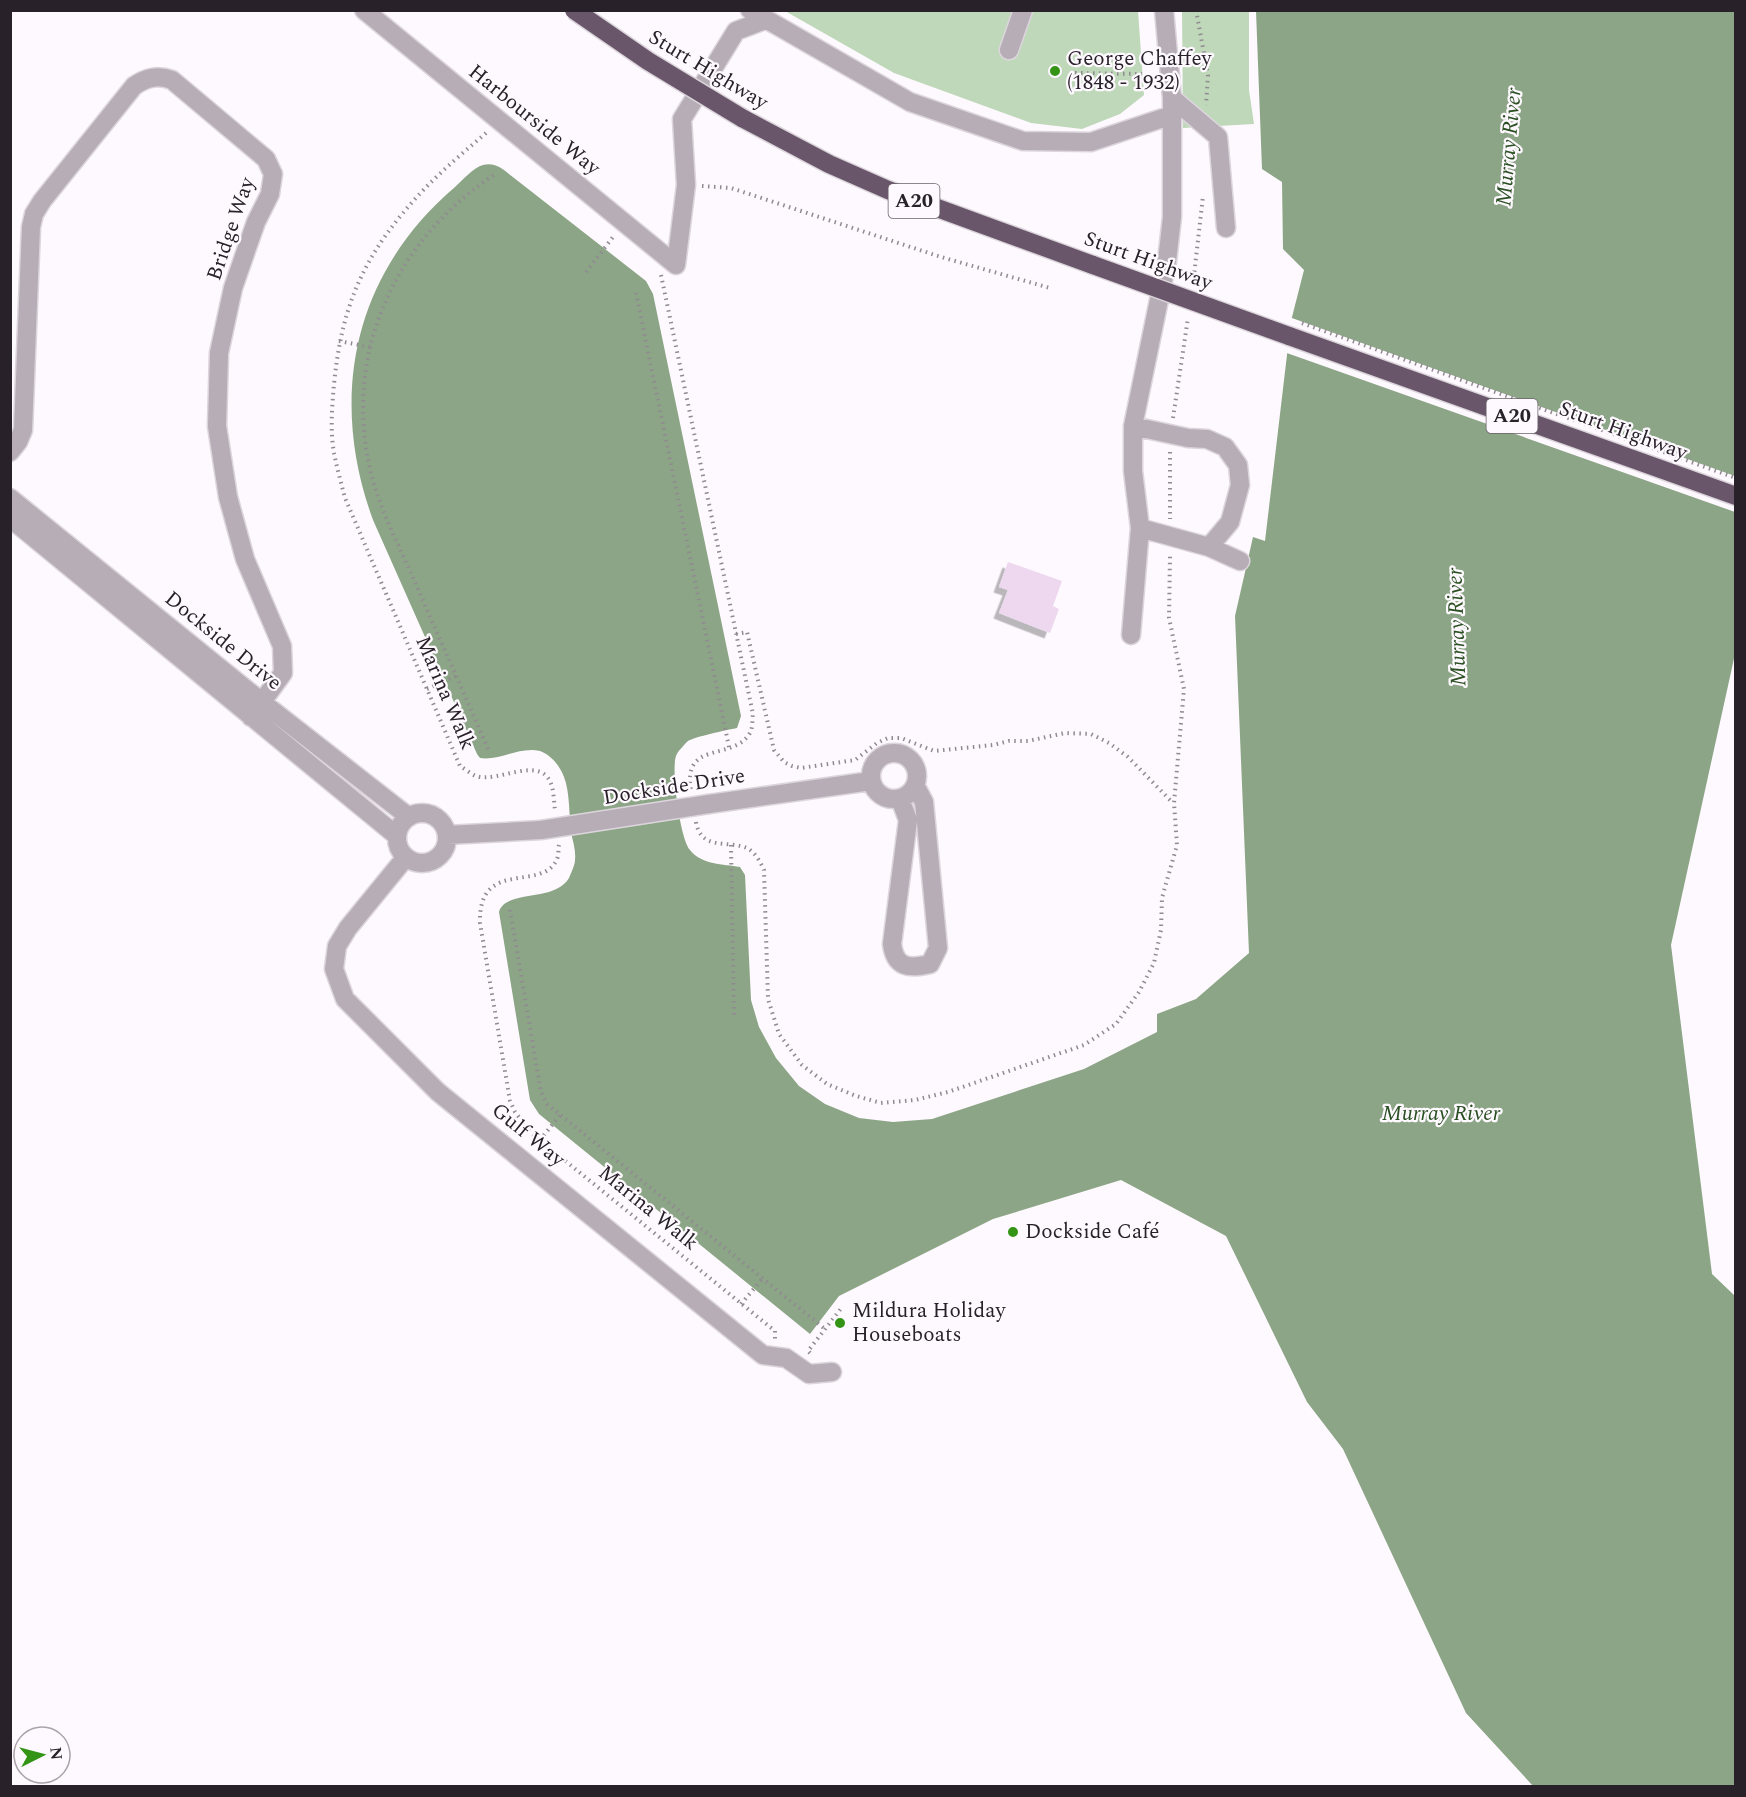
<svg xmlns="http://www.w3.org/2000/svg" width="1746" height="1797" font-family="Spectral,serif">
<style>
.green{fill:#bfd8ba}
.water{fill:#8ca586}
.pier{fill:#fef9fe}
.building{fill:#edd8ef;filter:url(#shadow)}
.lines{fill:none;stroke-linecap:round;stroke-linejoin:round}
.minor-casing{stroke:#dcd6dc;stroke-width:21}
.highway-casing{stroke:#dcd6dc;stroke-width:21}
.path{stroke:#908a91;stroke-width:4;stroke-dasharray:1.5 4.5;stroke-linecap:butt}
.minor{stroke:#b6adb7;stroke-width:18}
.highway{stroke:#69566a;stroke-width:18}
.minor-bridge-casing{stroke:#dcd6dc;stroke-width:21;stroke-linecap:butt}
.highway-bridge-casing{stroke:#dcd6dc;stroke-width:21;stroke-linecap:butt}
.path-bridge{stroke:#908a91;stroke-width:4;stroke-dasharray:1.5 4.5;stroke-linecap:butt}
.minor-bridge{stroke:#b6adb7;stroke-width:18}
.highway-bridge{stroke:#69566a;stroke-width:18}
.poi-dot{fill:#339416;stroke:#fef9fe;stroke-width:2}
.labels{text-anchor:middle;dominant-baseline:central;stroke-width:4.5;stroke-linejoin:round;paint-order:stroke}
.shield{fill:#fef9fe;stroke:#69626a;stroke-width:1.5}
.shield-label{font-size:20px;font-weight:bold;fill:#29212a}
.poi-label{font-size:21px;fill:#29212a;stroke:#fef9fe;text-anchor:start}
.street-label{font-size:21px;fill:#29212a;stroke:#fef9fe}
.water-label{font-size:22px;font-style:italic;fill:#2b5023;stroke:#fef9fe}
</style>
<defs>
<filter id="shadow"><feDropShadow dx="-5.5" dy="5.5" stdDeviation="0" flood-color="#0004"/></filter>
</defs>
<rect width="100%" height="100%" fill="#fef9fe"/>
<path class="green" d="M785 11H1138L1144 95 1120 114 1082 129 1031 123 894 73Z
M1182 11H1249V90L1254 124 1183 128Z"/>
<path class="water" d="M1256 11H1735V654L1671 945 1712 1274 1735 1296V1786H1533L1466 1713 1343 1449 1307 1402 1226 1236 1121 1180 993 1219 839 1296 810 1334 539 1114 530 1100 499 912C505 889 554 903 569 878 571 873 575 865 575 860 576 851 573 841 571 833 569 816 570 792 564 777 560 766 551 755 540 751 520 746 500 761 480 758L477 754 373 520C328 397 353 274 455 187 471 173 482 155 504 170L646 281 653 294 741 716 737 728C727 730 694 737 688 741 684 745 678 751 676 756 671 770 680 839 690 850 702 865 723 864 740 867L745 875 751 1000 759 1027 776 1058 799 1086 825 1104 859 1118 893 1122 932 1119 1084 1069 1157 1032V1014L1196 999 1249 953 1235 616 1253 537 1265 541 1291 321 1304 270 1283 249 1282 182 1262 169Z"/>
<path class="pier" d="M1289 317 1735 476V512L1284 352Z"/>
<path class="building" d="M1008 562 1062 581 1053 606 1059 609 1050 633 999 613 1008 590 999 587Z"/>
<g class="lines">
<g class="minor-casing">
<path id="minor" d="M364 10 676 265
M750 10 910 102 1023 141 1091 142 1172 115
M1009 50 1023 10
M1172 98 1218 137 1226 228
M676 265 686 185 682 119 736 31 765 20
M1133 426 1188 438 1207 439 1225 447 1238 465 1240 485 1230 522 1209 547 1140 528 1133 471V426L1167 261 1172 217V98L1164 10
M10 452 18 442 23 430 31 227 34 214 42 201 134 86C147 77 158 75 172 80L266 159 273 174 270 194 256 222 233 288 219 353 217 426 228 497 245 559 282 646 283 673 251 717
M10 498 263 703 409 817
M10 518 397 836
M1209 547 1240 561
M1131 635 1140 528
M871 776a23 23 0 1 1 46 0a23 23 0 1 1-46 0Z
M900 799 908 820 892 944C895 968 909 969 930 964L938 948 924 802 915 785
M709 804 871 781
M397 838a25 25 0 1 1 50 0a25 25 0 1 1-50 0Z
M447 835 541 830
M406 857 348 928 337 946 334 969 345 999 438 1092 763 1355 786 1358 809 1374 832 1372"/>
</g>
<g class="highway-casing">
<path id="highway" d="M742 118 829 164 888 190 1093 265
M1289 336 1736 496"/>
</g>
<path class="path" d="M1196 10 1208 75 1206 105
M1075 73 1142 74
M486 133C457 158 427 183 403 213 358 267 341 315 334 384 332 407 330 431 334 453 337 468 341 483 345 498L460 766C465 769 471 774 476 776 498 784 543 752 552 787 554 794 554 803 555 810
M702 186 731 188 941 257 1050 288
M586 272 613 237
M661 275 753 714C752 720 753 728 750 733 733 762 682 739 691 791
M1193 284 1203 196
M636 293 729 747
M339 341 370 347
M1173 418 1188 318
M1170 452V519
M736 634 747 632 774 750 784 762 792 766 801 768 855 760 877 743 888 738H901L934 751 993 745 1009 741H1028L1065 733 1091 734 1109 743 1128 757 1173 803
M427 689 456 676
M488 749C464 693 439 638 415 582 400 548 382 514 372 477 341 357 393 242 494 175
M696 822C701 851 728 840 747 848 755 852 761 863 764 870L768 999 779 1034 802 1065 827 1084 856 1096 881 1103 915 1100 948 1092 1084 1045 1116 1024 1139 992 1154 963 1161 930 1162 898 1177 845 1174 803 1184 689 1169 618 1170 554
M559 845C558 849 559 855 557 859 543 893 478 857 480 923L510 1101 515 1112 531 1133 775 1331V1340
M731 845 734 1017
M510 910 541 1092 547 1104 825 1329
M540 1140 560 1115
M741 1304 763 1278
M810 1353 808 1351 843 1306"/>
<use href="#minor" class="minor"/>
<use href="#highway" class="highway"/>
<g class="minor-bridge-casing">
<path id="minor-bridge" d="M541 830 709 804"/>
</g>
<g class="highway-bridge-casing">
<path id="highway-bridge" d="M574 10 648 61 742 118
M1093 265 1289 336"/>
</g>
<path class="path-bridge" d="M1302 323 1736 478"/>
<use href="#minor-bridge" class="minor-bridge"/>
<use href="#highway-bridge" class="highway-bridge"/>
</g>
<g class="poi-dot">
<circle cx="1055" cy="71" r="6"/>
<circle cx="1013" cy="1232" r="6"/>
<circle cx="840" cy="1323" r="6"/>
</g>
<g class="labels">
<g class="shield">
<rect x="888.5" y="184" width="51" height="34" rx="4.5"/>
<rect x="1486.5" y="399" width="51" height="34" rx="4.5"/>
</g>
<g class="shield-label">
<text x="914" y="201">A20</text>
<text x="1512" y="416">A20</text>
</g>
<g class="poi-label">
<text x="1067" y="59">George Chaffey<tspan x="1067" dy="24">(1848 - 1932)</tspan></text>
<text x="1025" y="1232">Dockside Café</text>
<text x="852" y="1311">Mildura Holiday<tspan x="852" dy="24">Houseboats</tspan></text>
</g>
<g class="street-label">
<text transform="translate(708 70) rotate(31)">Sturt Highway</text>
<text transform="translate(534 120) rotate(39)">Harbourside Way</text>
<text transform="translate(231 229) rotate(-71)">Bridge Way</text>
<text transform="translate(1148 261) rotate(20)">Sturt Highway</text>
<text transform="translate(1623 431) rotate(20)">Sturt Highway</text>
<text transform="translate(223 641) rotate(39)">Dockside Drive</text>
<text transform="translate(445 693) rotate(67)">Marina Walk</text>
<text transform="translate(674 787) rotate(-9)">Dockside Drive</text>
<text transform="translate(528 1135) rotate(39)">Gulf Way</text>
<text transform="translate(648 1208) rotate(39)">Marina Walk</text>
</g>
<g class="water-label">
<text transform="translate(1509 147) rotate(-85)">Murray River</text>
<text transform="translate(1457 627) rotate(-92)">Murray River</text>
<text x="1441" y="1113">Murray River</text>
</g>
</g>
<rect width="1746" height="1797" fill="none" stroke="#29212a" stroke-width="24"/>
<g transform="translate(42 1755) rotate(84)"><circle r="28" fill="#fef9fe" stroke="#a9a3a9" stroke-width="1.5"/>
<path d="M0-4.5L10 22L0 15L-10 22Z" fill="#339416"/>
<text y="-9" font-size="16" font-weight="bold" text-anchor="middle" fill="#29212a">N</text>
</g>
</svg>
